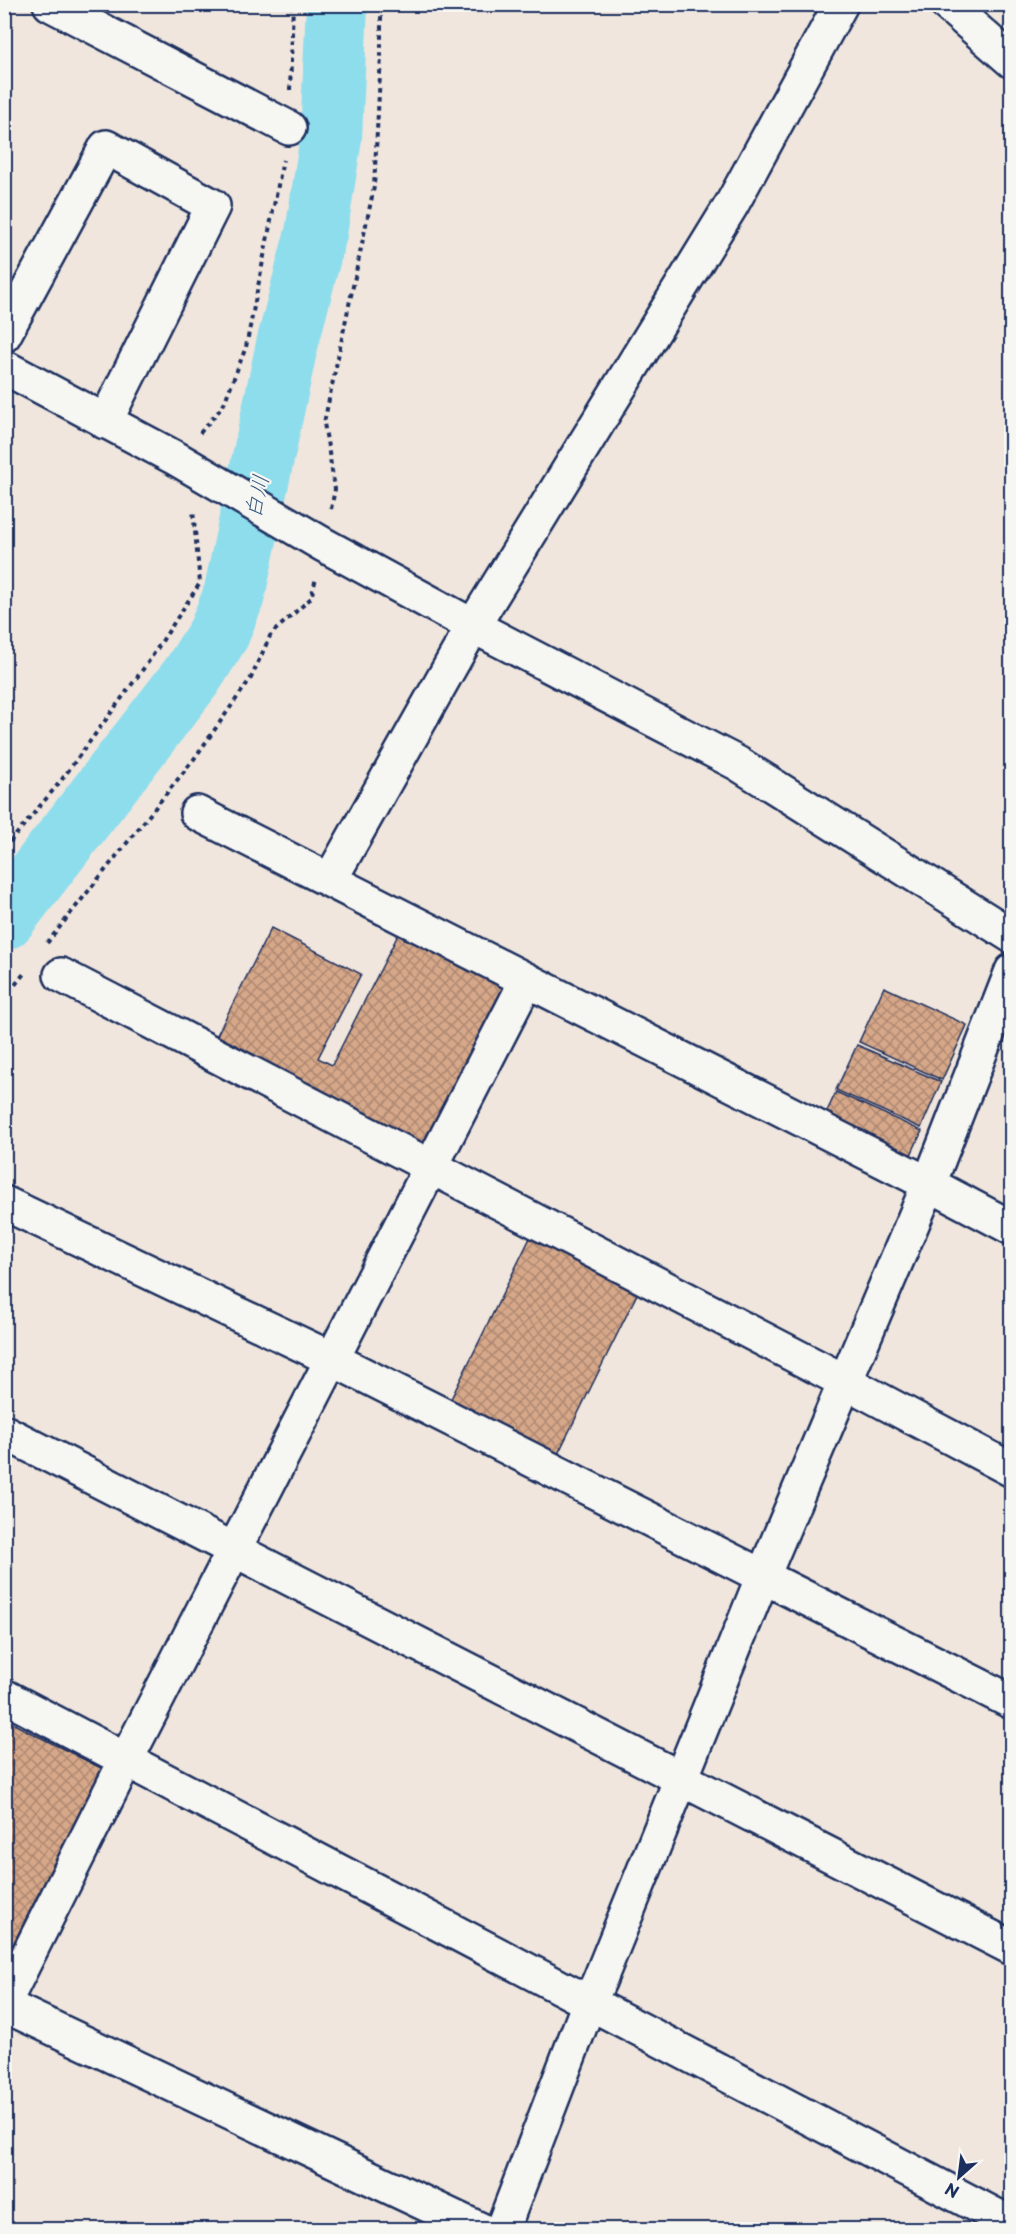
<svg xmlns="http://www.w3.org/2000/svg" width="1016" height="2234" font-family="'Playpen Sans','Klee One',sans-serif">
<style>
.lines{fill:none;stroke-linecap:round;stroke-linejoin:round}
.river{stroke:#8edded;stroke-width:62}
.building{fill:url(#building-cross-hatch);stroke:#1b2f5e;stroke-width:1.5}
.minor-casing{stroke:#1b2f5e;stroke-width:38}
.path{stroke:#1b2f5e;stroke-width:4;stroke-dasharray:4.5 4.5;stroke-linecap:butt}
.minor{stroke:#f6f6f2;stroke-width:33}
.labels{text-anchor:middle;dominant-baseline:central;stroke-width:4.5;stroke-linejoin:round;paint-order:stroke}
.water-label{font-size:22px;font-style:italic;fill:#385a82;stroke:#f6f6f2}
</style>
<defs>
<pattern id="building-cross-hatch" width="8" height="8" patternUnits="userSpaceOnUse" patternTransform="scale(1.5)"><rect width="8" height="8" fill="#d6a788"/><path d="M0 0l8 8M0 8l8-8" fill="none" stroke="#ad8872"/></pattern>
</defs>
<rect width="100%" height="100%" fill="#f0e6dd"/>
<filter id="ink" filterUnits="userSpaceOnUse"><feTurbulence type="fractalNoise" baseFrequency=".0167" numOctaves="2"/><feDisplacementMap in="SourceGraphic" scale="12" xChannelSelector="R" yChannelSelector="G"/><feConvolveMatrix kernelMatrix="1 2 1 2 8 2 1 2 1" color-interpolation-filters="sRGB"/></filter>
<g filter="url(#ink)">
<g class="lines">
<path class="river" d="M4 919 192 676 219 633 234 595 287 345 316 233 331 138 337 4"/>
</g>
<path class="building" d="M271 928 361 974 318 1058 332 1065 400 931 512 990 425 1158 211 1047Z
M884 987 967 1025 942 1080 859 1042Z
M857 1045 941 1082 921 1128 836 1090Z
M836 1092 922 1131 909 1159 823 1120Z
M530 1238 638 1292 553 1464 445 1411Z
M4 1719 103 1769 4 1962Z"/>
<g class="lines">
<g class="minor-casing">
<path id="minor" d="M50 4 289 128
M947 4 1012 61
M4 335 106 147 213 206 105 422
M4 367 177 459 324 545 473 626 737 763 1012 936
M197 813 929 1184 1012 1228
M330 880 473 626 732 204 841 4
M61 975 846 1382 1012 1470
M4 1203 332 1359 1012 1702
M4 1432C341 1602 675 1778 1012 1948
M4 1696 1012 2224
M4 2003 126 1760 527 980
M4 2005 481 2230
M502 2230 589 2003 600 1979 763 1576 929 1184 1012 971"/>
</g>
<path class="path" d="M290 90 293 4
M200 433 223 406 246 347 283 160
M331 509 335 489 324 423 374 187 381 56V4
M4 849 60 782 149 661 200 583 193 510
M47 943 194 759 251 678 271 634 311 598 316 578
M4 999 26 971"/>
<use href="#minor" class="minor"/>
</g>
</g>
<g class="labels">
<g class="water-label">
<text transform="translate(255 496) rotate(-78)">白川</text>
</g>
</g>
<rect width="1016" height="2234" fill="none" stroke="#f6f6f2" stroke-width="24"/>
<rect x="12" y="12" width="992" height="2210" fill="none" stroke="#1b2f5e" stroke-width="2" filter="url(#ink)"/>
<g transform="translate(959 2177) rotate(208)" stroke="#f6f6f2" stroke-width="4.5" paint-order="stroke">
<path d="M0-4.5L10 22L0 15L-10 22Z" fill="#1b2f5e"/>
<text y="-9" font-size="16" font-weight="bold" text-anchor="middle" fill="#1b2f5e">N</text>
</g>
</svg>
